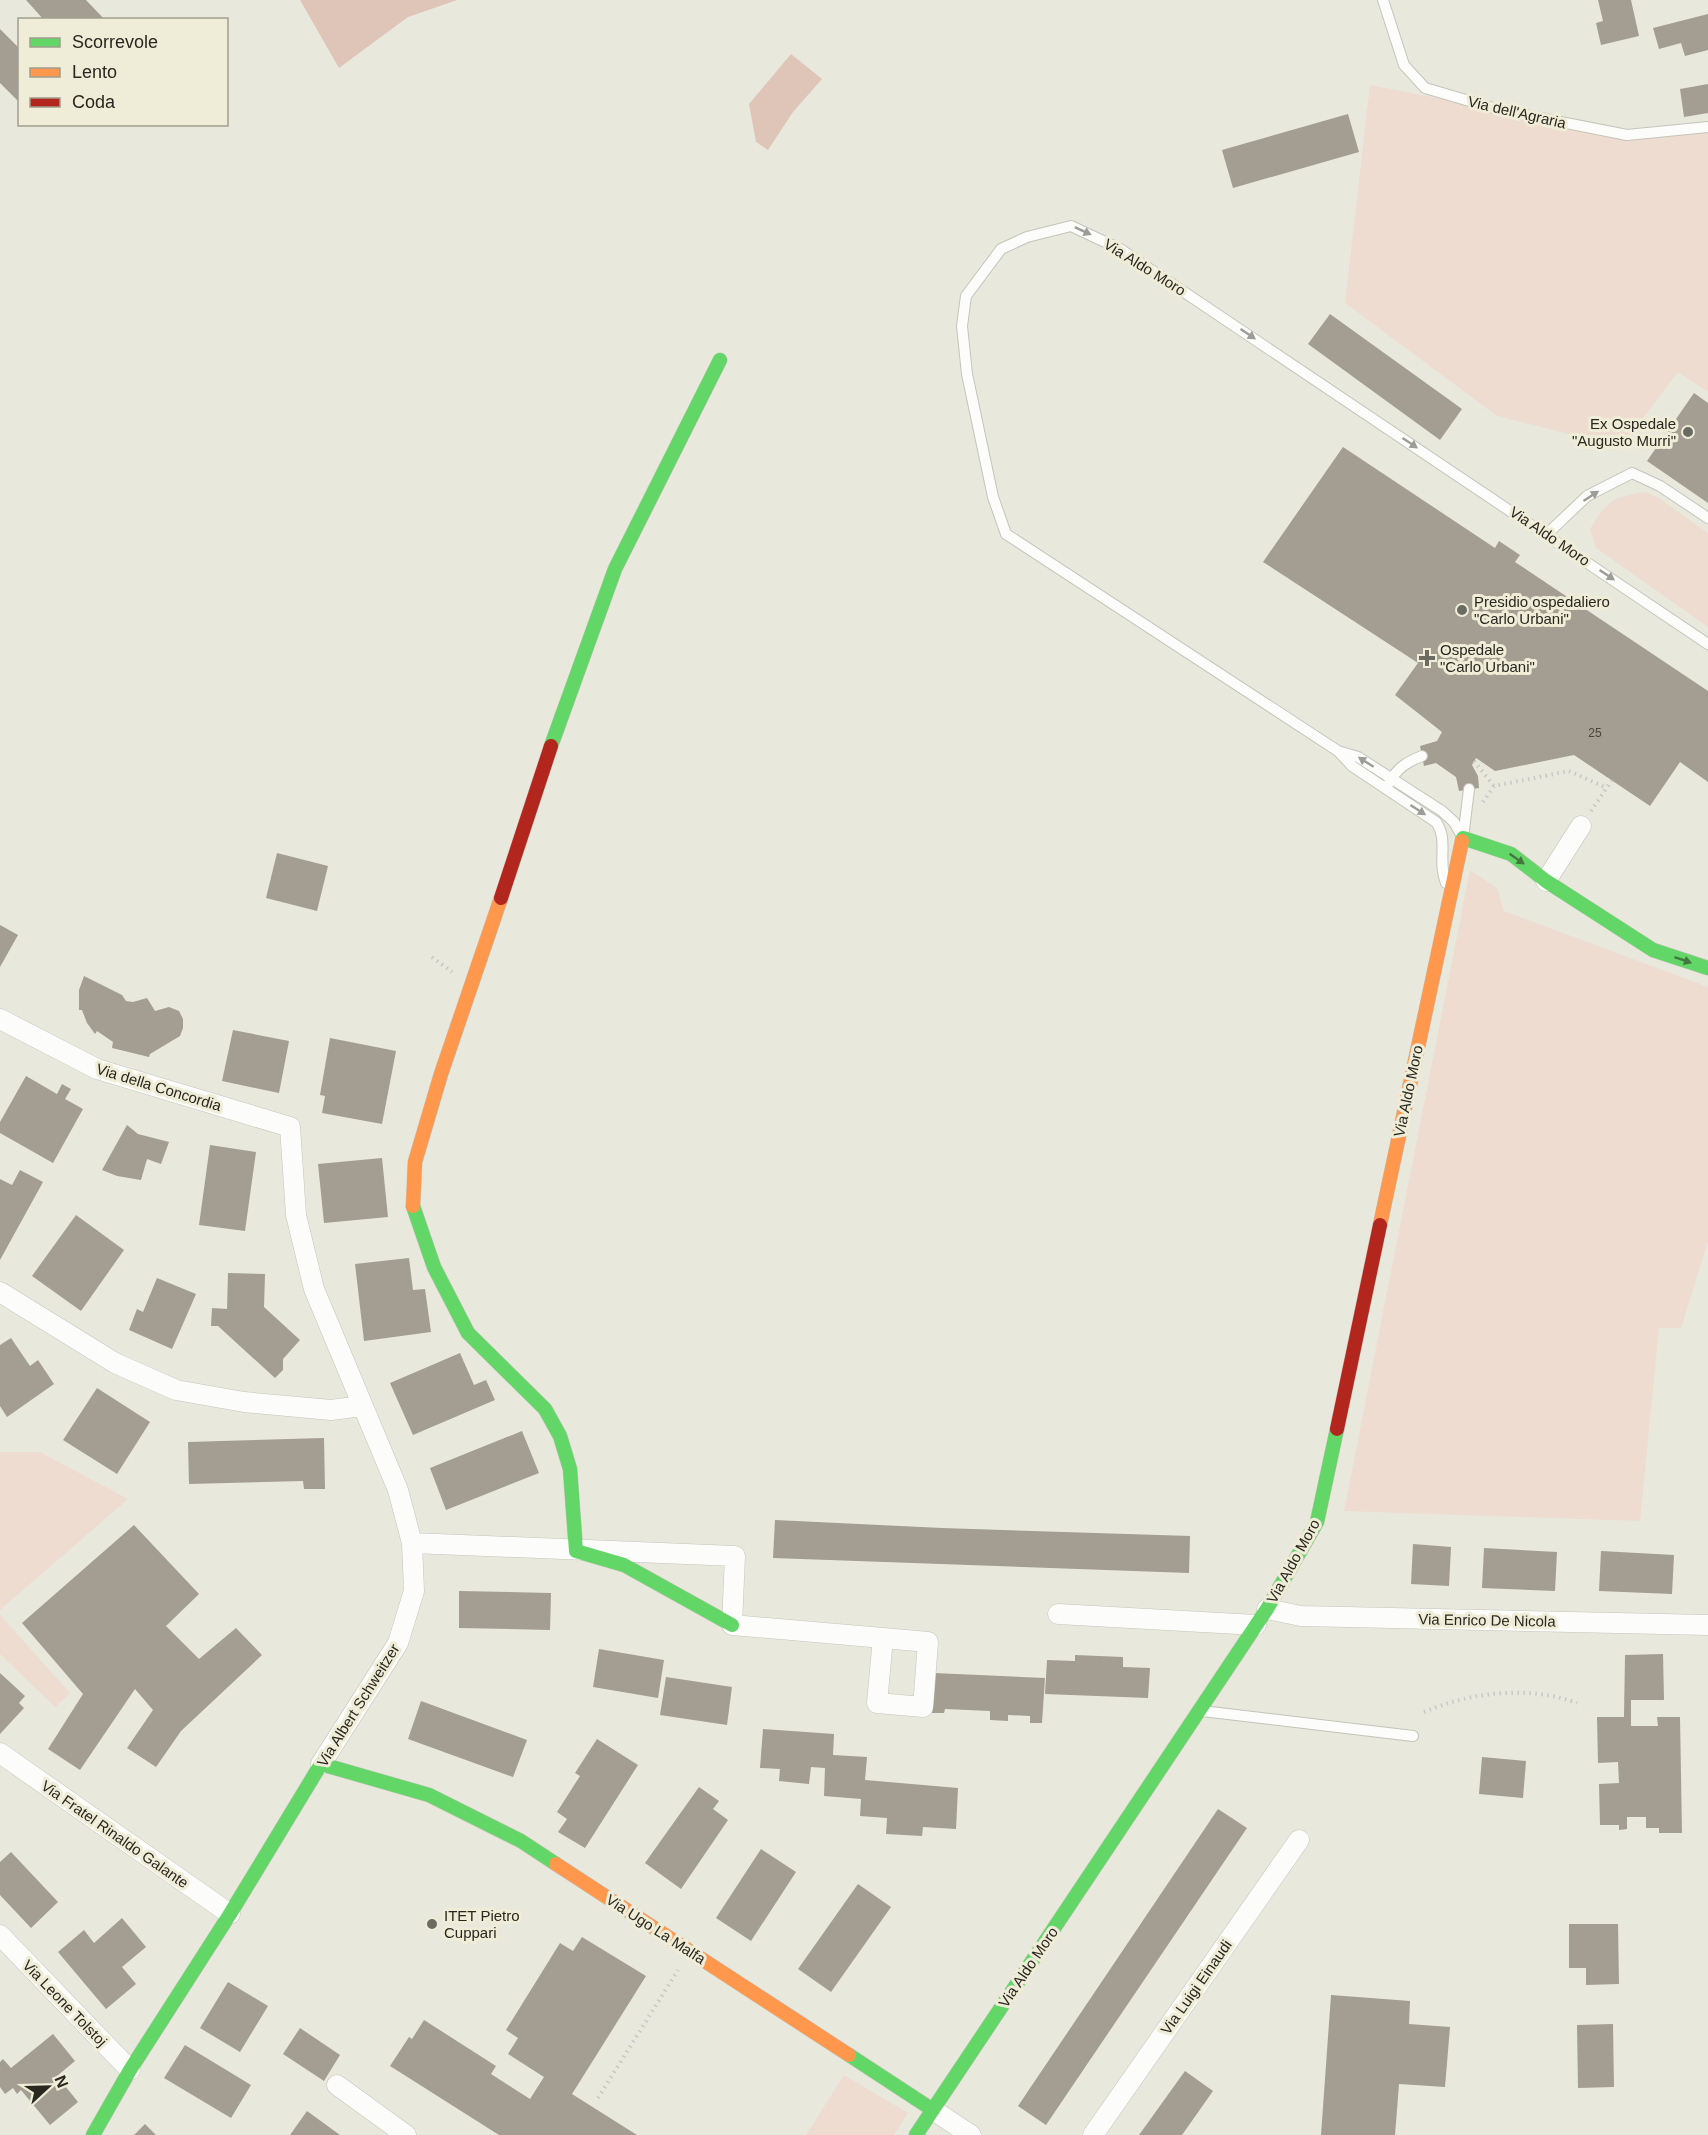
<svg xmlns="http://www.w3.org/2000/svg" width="1708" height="2135" font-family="Helvetica,sans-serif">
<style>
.green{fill:#eedcd1}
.forest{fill:#dfc5b7}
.building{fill:#a39d92}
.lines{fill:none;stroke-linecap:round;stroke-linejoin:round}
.lane-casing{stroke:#c5c4bb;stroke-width:12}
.street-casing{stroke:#c5c4bb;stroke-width:21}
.fast-casing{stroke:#c5c4bb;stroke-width:15}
.slow-casing{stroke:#c5c4bb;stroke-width:15}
.jam-casing{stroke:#c5c4bb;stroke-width:15}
.path{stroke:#c8c7c4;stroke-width:4;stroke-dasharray:1.5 4.5;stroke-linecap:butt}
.lane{stroke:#fcfcfa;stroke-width:10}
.street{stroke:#fcfcfa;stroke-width:20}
.fast{stroke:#63d668;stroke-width:14}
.slow{stroke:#ff974d;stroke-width:14}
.jam{stroke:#b3261e;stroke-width:14}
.oneway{fill:#9d9d98}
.oneway2{fill:#437640}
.poi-dot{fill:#6c6b62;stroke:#efecd7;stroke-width:2}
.labels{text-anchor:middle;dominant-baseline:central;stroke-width:6;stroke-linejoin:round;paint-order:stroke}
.number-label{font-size:12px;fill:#48453c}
.street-label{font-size:15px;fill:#292820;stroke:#efecd7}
.poi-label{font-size:15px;fill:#292820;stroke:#efecd7;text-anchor:start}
</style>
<rect width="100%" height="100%" fill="#e9e8dd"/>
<path class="green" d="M1370 85 1627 135 1708 127V392L1678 372 1621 447 1497 416 1345 303Z
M1646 492 1659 498 1708 533V627L1596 548 1590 529C1608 500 1612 497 1646 492Z
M1470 870 1497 888 1504 911 1708 987V1241L1681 1328H1659L1640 1521 1344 1511Z
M0 1452H40L128 1499 0 1610Z
M0 1615 70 1693 55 1707 0 1654Z
M844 2075 908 2113 894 2135H806Z"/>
<path class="forest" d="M300 0H457L408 17 339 68Z
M791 54 822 79 793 112 768 150 756 142 749 104Z"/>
<path class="building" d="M26 0H86L105 20H44Z
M1598 0H1631L1639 36 1601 45 1596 23 1603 21Z
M1708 14V50L1685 56 1681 43 1659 49 1653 28Z
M0 29 20 49V103L0 83Z
M1708 84V113L1684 117 1680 89Z
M1348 114 1359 152 1233 188 1222 150Z
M1330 314 1462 409 1440 440 1308 344Z
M1694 393 1708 403V503L1647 461Z
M1343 447 1495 548 1499 541 1520 555 1515 562 1708 691V782L1680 762 1650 806 1574 755 1495 771 1476 758 1472 765 1478 776 1479 788 1459 791 1456 777 1436 763 1424 766 1420 746 1437 741 1442 732 1395 695 1418 663 1263 562Z
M277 853 328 866 317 911 266 898Z
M0 925 18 935 0 967Z
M84 976 122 995 126 1001 133 1002 147 998 155 1011 169 1007 179 1011 183 1019V1028L180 1036 150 1054 149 1057 112 1048 113 1042 97 1031 95 1034 87 1023 82 1010H79V990Z
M233 1030 289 1041 279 1093 222 1081Z
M330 1038 396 1051 382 1124 322 1113 325 1096 320 1095Z
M26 1076 57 1094 62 1084 71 1089 65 1099 83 1109 53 1163 0 1133V1122Z
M127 1125 138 1134 169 1142 161 1164 147 1159 141 1180 117 1176 102 1170Z
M210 1145 256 1152 245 1231 199 1225Z
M382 1158 388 1217 324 1223 318 1164Z
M20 1170 43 1182 0 1260V1179L12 1185Z
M76 1215 124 1250 81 1311 32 1276Z
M409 1258 413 1290 425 1289 431 1332 364 1341 355 1264Z
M228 1273 265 1274 264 1307 300 1340 283 1359V1370L275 1378 218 1326H211L212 1308 227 1309Z
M157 1278 196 1294 172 1349 129 1330 137 1309 143 1312Z
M11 1338 30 1366 38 1360 54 1384 7 1417 0 1406V1345Z
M460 1353 474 1385 486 1380 495 1400 413 1435 390 1383Z
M97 1388 150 1422 117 1474 63 1440Z
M522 1431 539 1473 446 1510 430 1468Z
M324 1438 325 1489H304L303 1481 189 1484 188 1442Z
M775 1520 942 1528 1190 1536 1189 1573 773 1558Z
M134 1525 199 1594 166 1626 199 1659 236 1628 262 1655 181 1731 156 1767 127 1748 153 1710 135 1689 80 1770 48 1749 83 1694 22 1623Z
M1413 1544 1451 1547 1449 1586 1411 1584Z
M1484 1548 1557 1552 1555 1591 1482 1588Z
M1601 1551 1674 1555 1672 1594 1599 1591Z
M459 1591 551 1593 550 1630 459 1628Z
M599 1649 664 1660 658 1698 593 1687Z
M1663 1654 1664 1700H1631V1726H1658L1657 1717H1680L1682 1833H1659V1828H1646V1817H1627V1829L1619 1830V1825H1600L1599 1784 1619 1783 1618 1762 1598 1763 1597 1717H1624L1625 1655Z
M1075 1655 1123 1657V1667L1150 1668 1148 1698 1045 1694 1047 1660 1075 1661Z
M0 1673 25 1696 19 1703 24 1708 0 1734Z
M934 1673 1045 1678 1042 1723H1030V1716L1008 1715V1721L990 1720V1711L945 1709 944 1713H932Z
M666 1677 732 1687 727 1725 660 1715Z
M421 1701 527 1740 513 1777 408 1739Z
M763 1729 834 1734 833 1755 867 1757 865 1780 958 1788 956 1829 923 1827 922 1836 886 1834 887 1818 860 1816 861 1799 824 1796 825 1768 811 1767 809 1784 779 1781 780 1769 760 1768Z
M597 1739 638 1765 585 1848 558 1832 567 1819 557 1812 580 1776 575 1773Z
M1482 1757 1526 1761 1523 1798 1479 1794Z
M699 1787 719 1801 713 1809 728 1820 681 1889 645 1863Z
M1218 1809 1247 1828 1046 2125 1018 2106Z
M761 1849 796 1872 751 1941 716 1918Z
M11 1852 58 1902 31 1928 0 1895V1862Z
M858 1884 891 1907 831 1992 798 1969Z
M122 1918 146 1947 122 1967 136 1984 106 2009 58 1952 84 1930 94 1943Z
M1569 1924H1618L1619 1984 1586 1985V1968H1569Z
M582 1937 646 1976 572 2094 637 2135H499L390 2066 409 2037 412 2039 424 2020 496 2066 491 2074 530 2099 544 2077 508 2054 518 2038 506 2030 560 1943 573 1951Z
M228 1982 268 2006 240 2052 200 2028Z
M1331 1995 1410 2001 1409 2024 1450 2027 1445 2087 1399 2084 1395 2135H1321Z
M1613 2024 1614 2087 1578 2088 1577 2025Z
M300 2028 340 2055 324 2081 283 2054Z
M53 2034 75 2061 57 2076 78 2102 50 2125 21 2090 17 2094 13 2088 5 2094 0 2087V2062L3 2059 11 2068Z
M185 2045 251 2085 231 2118 164 2078Z
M1185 2071 1213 2091 1182 2135H1139Z
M307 2111 340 2135H290Z
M145 2124 156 2135H134Z"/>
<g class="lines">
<g class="lane-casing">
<path id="lane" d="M1383 0 1404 65 1425 88 1500 110 1627 135 1708 127
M1547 534 1587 496 1632 473 1660 486 1708 518
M1338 751 1352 766 1436 822C1449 840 1437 861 1446 883
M1389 783C1397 768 1407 762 1422 756
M1463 838 1454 822 1442 811 1358 757 1338 751 1006 534 993 497 967 374 962 326 966 296 1001 249 1027 237 1071 226 1120 249 1708 644
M1463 838 1469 789
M1202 1711 1413 1736"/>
</g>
<g class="street-casing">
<path id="street" d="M1546 881 1581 826
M0 1019 97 1069 290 1127 296 1215 314 1289 398 1490 412 1543 414 1591 398 1643 321 1764
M0 1292 115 1363 176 1390 244 1402 331 1410 362 1406
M412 1543 735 1556 732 1625 883 1638 877 1703 923 1707 928 1642 883 1638
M1267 1609 1301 1616 1708 1625
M1058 1614 1256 1625
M0 1753 230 1914
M0 1935 130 2070
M337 2085 406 2135
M933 2110 971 2135
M1093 2135 1299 1840"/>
</g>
<g class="fast-casing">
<path id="fast" d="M551 746 615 569 720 360
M1462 841 1463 838 1511 854 1546 881 1653 950 1708 968
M413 1206 434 1267 468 1333 545 1409 560 1436 570 1469 576 1551 624 1565 732 1625
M849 2055 933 2110
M93 2135 130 2070 230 1914 321 1764 429 1795 521 1841 556 1864
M916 2135 1267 1609 1317 1522 1337 1429"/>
</g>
<g class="slow-casing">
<path id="slow" d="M413 1206 415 1162 441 1074 501 898
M1380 1225 1462 841
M556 1864 849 2055"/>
</g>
<g class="jam-casing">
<path id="jam" d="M501 898 551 746
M1337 1429 1380 1225"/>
</g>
<path class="path" d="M1474 761 1494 786
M1483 802 1494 786 1569 771 1607 788
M1591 811 1612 780
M432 957 452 972
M1424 1712C1471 1692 1529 1685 1577 1703
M598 2098 678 1970"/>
<use href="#lane" class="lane"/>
<use href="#street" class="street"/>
<use href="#fast" class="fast"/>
<use href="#slow" class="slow"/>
<use href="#jam" class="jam"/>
</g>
<defs><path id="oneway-solid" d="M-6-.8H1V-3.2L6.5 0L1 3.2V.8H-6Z" transform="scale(1.5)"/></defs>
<g class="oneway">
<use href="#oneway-solid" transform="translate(1083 231) rotate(25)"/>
<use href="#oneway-solid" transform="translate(1248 334) rotate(34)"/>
<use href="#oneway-solid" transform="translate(1410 443) rotate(34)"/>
<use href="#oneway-solid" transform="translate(1591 496) rotate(-33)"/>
<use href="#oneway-solid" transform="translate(1607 575) rotate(34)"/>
<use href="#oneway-solid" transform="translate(1366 762) rotate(-148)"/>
<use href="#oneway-solid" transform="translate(1418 810) rotate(33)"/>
</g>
<g class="oneway2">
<use href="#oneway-solid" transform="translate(1517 859) rotate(35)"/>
<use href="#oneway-solid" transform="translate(1683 960) rotate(19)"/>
</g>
<g class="poi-dot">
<circle cx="1688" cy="432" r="6"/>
<circle cx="1462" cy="610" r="6"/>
<path d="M1424 649h6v6h6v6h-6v6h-6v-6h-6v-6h6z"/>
<circle cx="432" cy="1924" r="6"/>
</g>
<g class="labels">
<g class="number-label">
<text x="1595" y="733">25</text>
</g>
<g class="street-label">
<text transform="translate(1517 112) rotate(13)">Via dell'Agraria</text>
<text transform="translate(1145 267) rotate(32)">Via Aldo Moro</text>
<text transform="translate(1550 536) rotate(34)">Via Aldo Moro</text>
<text transform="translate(159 1087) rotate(17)">Via della Concordia</text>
<text transform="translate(1408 1091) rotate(-78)">Via Aldo Moro</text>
<text transform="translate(1293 1561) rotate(-61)">Via Aldo Moro</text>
<text transform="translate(1487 1620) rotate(1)">Via Enrico De Nicola</text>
<text transform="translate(358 1705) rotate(-58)">Via Albert Schweitzer</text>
<text transform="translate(115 1834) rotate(35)">Via Fratel Rinaldo Galante</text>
<text transform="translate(656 1929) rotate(33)">Via Ugo La Malfa</text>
<text transform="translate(1028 1967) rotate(-56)">Via Aldo Moro</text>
<text transform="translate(1196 1987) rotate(-55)">Via Luigi Einaudi</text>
<text transform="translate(65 2003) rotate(46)">Via Leone Tolstoj</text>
</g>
<g class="poi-label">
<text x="1676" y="423" text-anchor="end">Ex Ospedale<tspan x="1676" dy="17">"Augusto Murri"</tspan></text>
<text x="1474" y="601">Presidio ospedaliero<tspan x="1474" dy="17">"Carlo Urbani"</tspan></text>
<text x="1440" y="649">Ospedale<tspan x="1440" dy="17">"Carlo Urbani"</tspan></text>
<text x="444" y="1915">ITET Pietro<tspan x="444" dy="17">Cuppari</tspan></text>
</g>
</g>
<rect x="18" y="18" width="210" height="108" fill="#efecd7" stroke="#a09e8e" stroke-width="1.5"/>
<rect x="30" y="38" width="30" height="9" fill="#63d668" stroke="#a09e8e" stroke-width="1.5"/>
<text x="72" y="48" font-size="18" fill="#292820">Scorrevole</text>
<rect x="30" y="68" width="30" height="9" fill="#ff974d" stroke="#a09e8e" stroke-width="1.5"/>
<text x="72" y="78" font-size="18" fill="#292820">Lento</text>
<rect x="30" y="98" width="30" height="9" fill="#b3261e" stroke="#a09e8e" stroke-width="1.5"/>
<text x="72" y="108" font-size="18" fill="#292820">Coda</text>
<g transform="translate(48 2087) rotate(68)" stroke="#efecd7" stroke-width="4.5" paint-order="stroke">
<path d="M0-4.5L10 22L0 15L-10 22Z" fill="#292820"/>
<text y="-9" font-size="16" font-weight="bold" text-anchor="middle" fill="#292820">N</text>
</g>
</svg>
